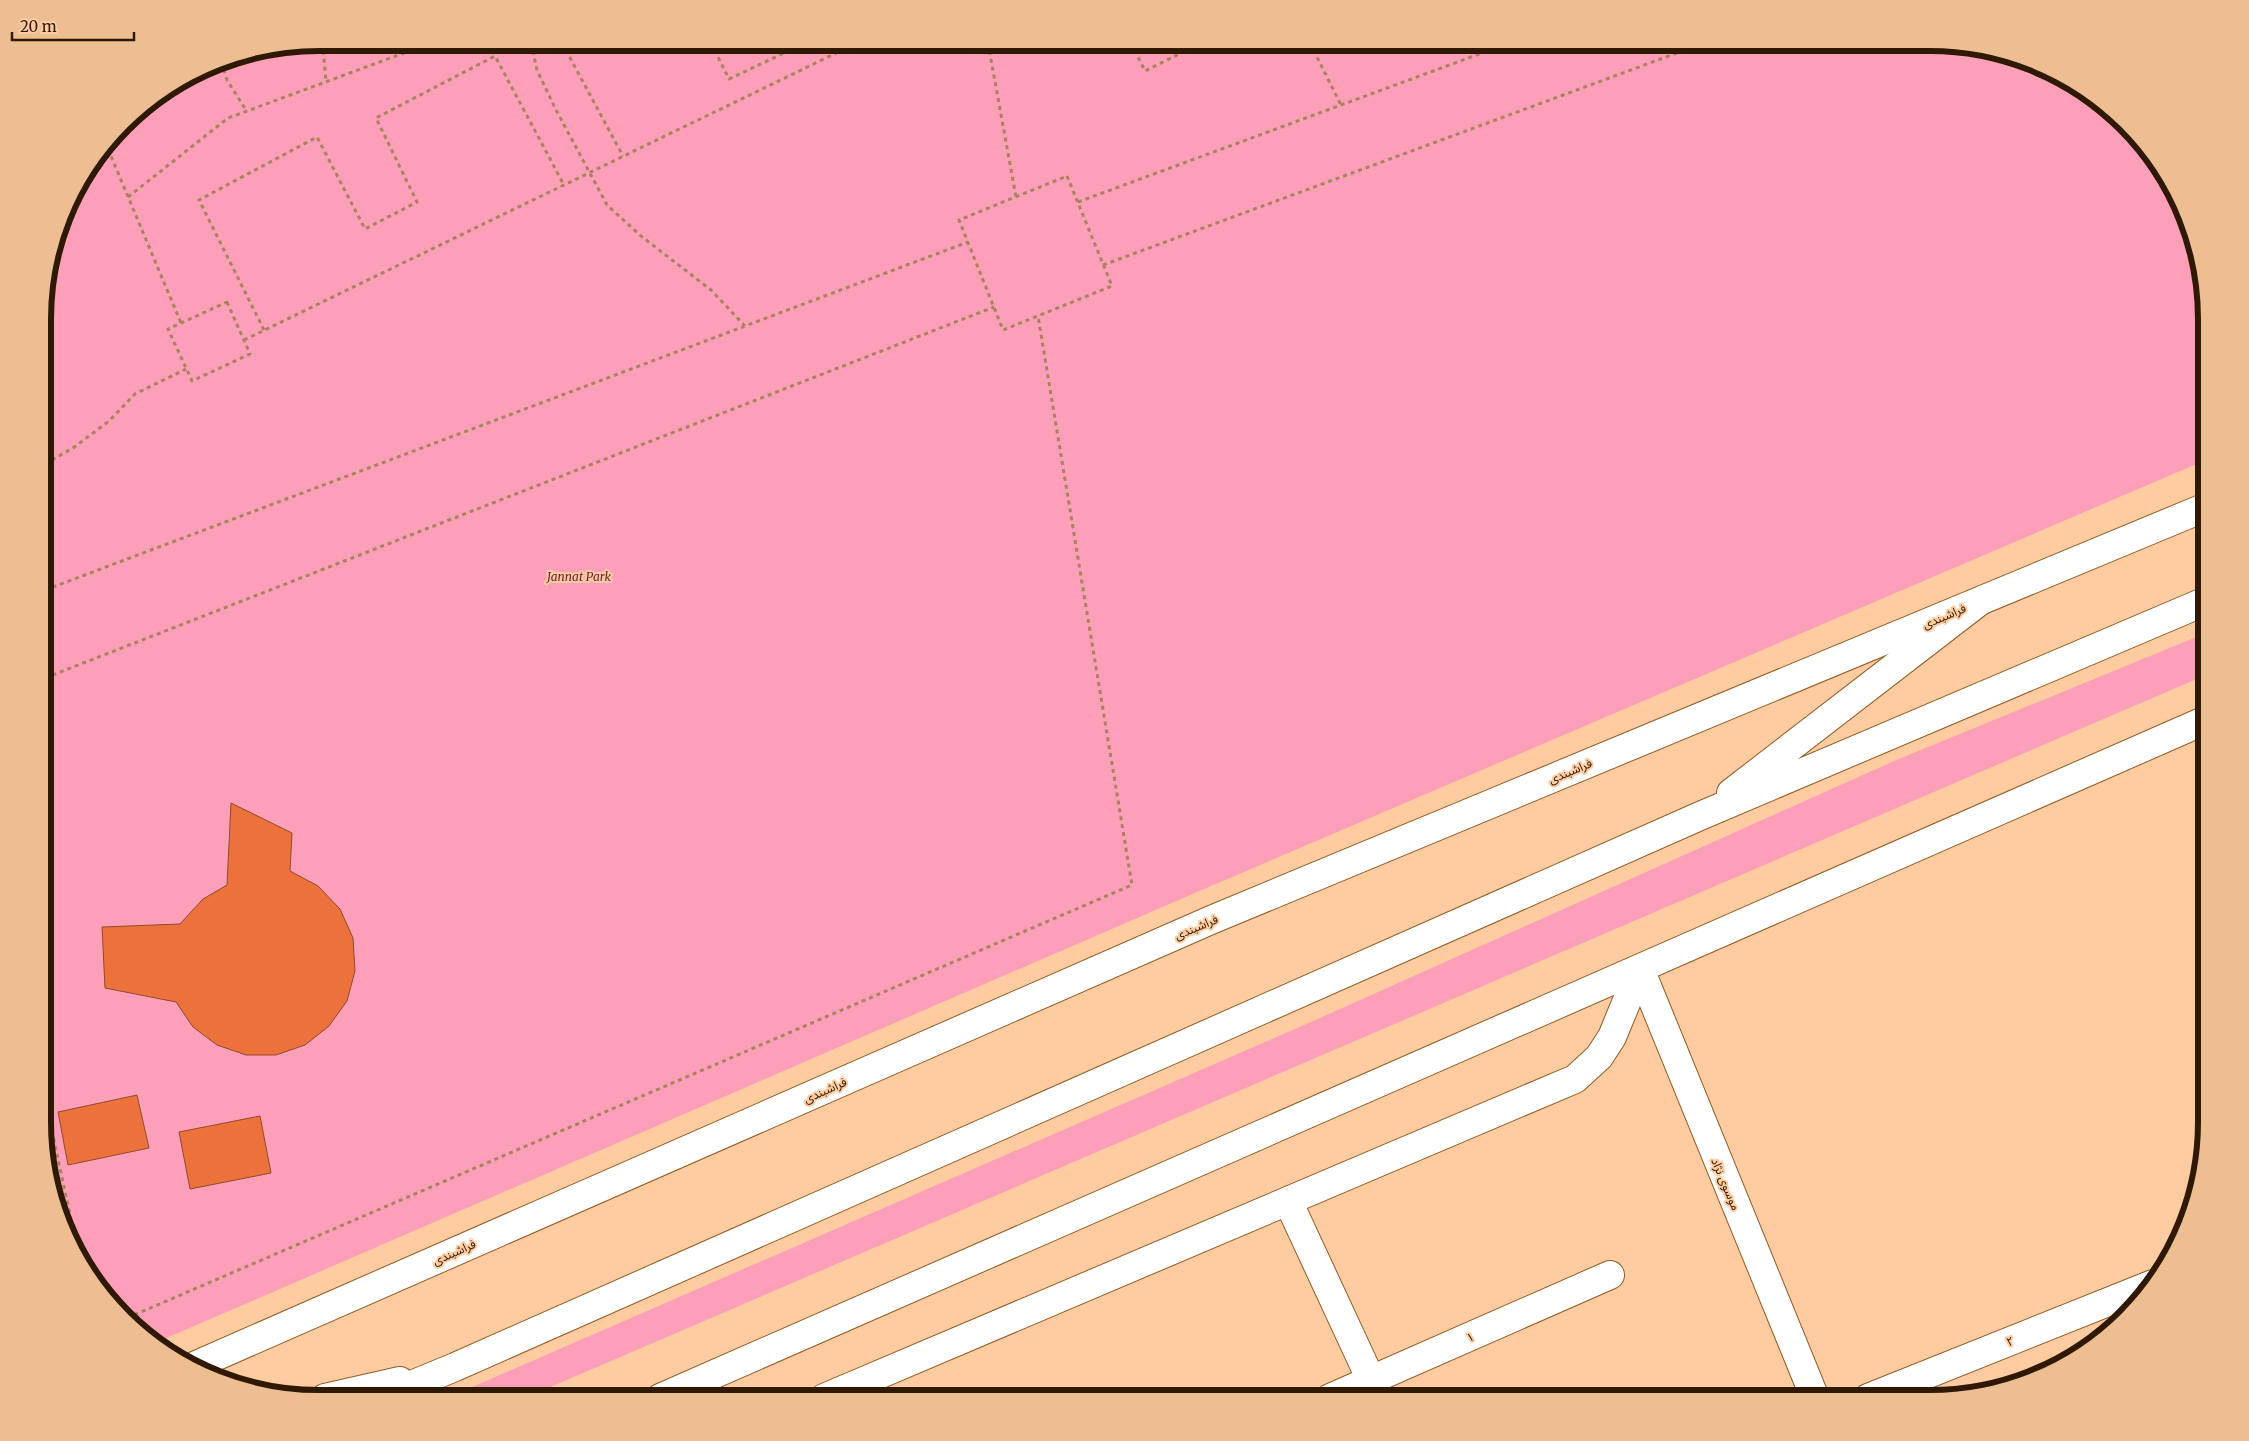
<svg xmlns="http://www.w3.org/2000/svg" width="2249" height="1441" font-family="Merriweather,'Noto Sans Arabic',serif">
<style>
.green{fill:#fe9fb9}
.building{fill:#ed713a;stroke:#8f4b2f}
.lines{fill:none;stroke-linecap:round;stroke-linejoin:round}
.minor-casing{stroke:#935b23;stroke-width:30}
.secondary-casing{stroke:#935b23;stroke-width:30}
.primary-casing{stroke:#935b23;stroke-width:30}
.path{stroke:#a9825f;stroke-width:3;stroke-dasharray:4 4;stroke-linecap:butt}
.minor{stroke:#fff;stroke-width:28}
.secondary{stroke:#fff;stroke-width:28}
.primary{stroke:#fff;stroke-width:28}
.labels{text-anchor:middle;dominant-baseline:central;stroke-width:4;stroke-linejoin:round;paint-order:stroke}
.park-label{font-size:12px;font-style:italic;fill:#6e1b3a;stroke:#fecca0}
.street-label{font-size:12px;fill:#301903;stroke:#fecca0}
.rim{fill:none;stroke:#301903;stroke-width:6}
</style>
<rect width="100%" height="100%" fill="#fecca0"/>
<path class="green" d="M319 43H1930L2019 57 2084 89 2138 136 2170 181 2197 247 2206 301V460L1211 886 155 1343 111 1305 80 1261 45 1158V283L71 196 136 111 213 63Z
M2206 633V675L525 1398H447L1311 1022 1894 761Z"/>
<path class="building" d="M231 803 292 833 290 871 318 886 340 909 353 938 355 971 347 1001 329 1026 305 1045 276 1055H246L217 1045 193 1027 176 1002 105 988 102 927 180 924 203 899 227 885Z
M137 1095 149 1148 68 1165 58 1112Z
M260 1116 271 1173 190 1189 179 1132Z"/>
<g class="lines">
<g class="minor-casing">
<path id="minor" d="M1288 1201 1371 1380
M1330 1398 1610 1275
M1868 1398 2153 1284"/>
</g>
<g class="secondary-casing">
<path id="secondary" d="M1640 969 1815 1398
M194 1366 1211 920 2206 507
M824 1398 1575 1079 1599 1057 1612 1037 1640 969"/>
</g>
<g class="primary-casing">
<path id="primary" d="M1731 793 1980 601
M325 1398 400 1381
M380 1398 455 1367 1700 816 2206 601
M660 1398 2206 720"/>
</g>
<path class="path" d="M325 43 323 49 326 81
M531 43 537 70 555 108 607 205 641 236 711 290 745 326
M562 43 623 156
M711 43 729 79 782 54 776 43
M988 43 1016 197
M1131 43 1145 71 1201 43
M1310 43 1341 105
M221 62 227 80 246 110
M108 149 181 323
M1067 176 1112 286 1003 330 959 220Z
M128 197 228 118 431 43
M1078 202 1509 43
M1103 265 1704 43
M227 302 250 354 192 381 168 329Z
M264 330 199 200 317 137 365 229 417 202 376 118 495 56 564 185
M244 340 857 43
M45 464 73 448 109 421 135 394 186 369
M45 590 968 242
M45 678 994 307
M45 1099 80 1261
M127 1318 1132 885 1038 316"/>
<use href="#minor" class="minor"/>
<use href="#secondary" class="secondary"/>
<use href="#primary" class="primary"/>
</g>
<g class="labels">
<g class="park-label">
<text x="579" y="576">Jannat Park</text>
</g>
<g class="street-label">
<text transform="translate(1944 616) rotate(-23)">فراشبندی</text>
<text transform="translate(1570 771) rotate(-23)">فراشبندی</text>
<text transform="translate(1196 927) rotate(-23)">فراشبندی</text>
<text transform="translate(825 1090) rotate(-24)">فراشبندی</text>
<text transform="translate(1726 1184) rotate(67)">موسوی نژاد</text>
<text transform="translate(454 1252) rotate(-24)">فراشبندی</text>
<text transform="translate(1470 1337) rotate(-24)">۱</text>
<text transform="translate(2010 1341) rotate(-22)">۲</text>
</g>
</g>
<path d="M0 0H2249V1441H0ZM319 51H1930A268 268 0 0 1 2198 319V1122A268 268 0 0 1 1930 1390H319A268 268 0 0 1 51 1122V319A268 268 0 0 1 319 51Z" fill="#eebe93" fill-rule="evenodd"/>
<path class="rim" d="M319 51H1930A268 268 0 0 1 2198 319V1122A268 268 0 0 1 1930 1390H319A268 268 0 0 1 51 1122V319A268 268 0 0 1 319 51Z"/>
<path d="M12 32v8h122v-8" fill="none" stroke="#301903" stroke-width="2.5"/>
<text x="20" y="32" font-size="15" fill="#301903" stroke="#fecca0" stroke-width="4" paint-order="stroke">20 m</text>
</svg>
